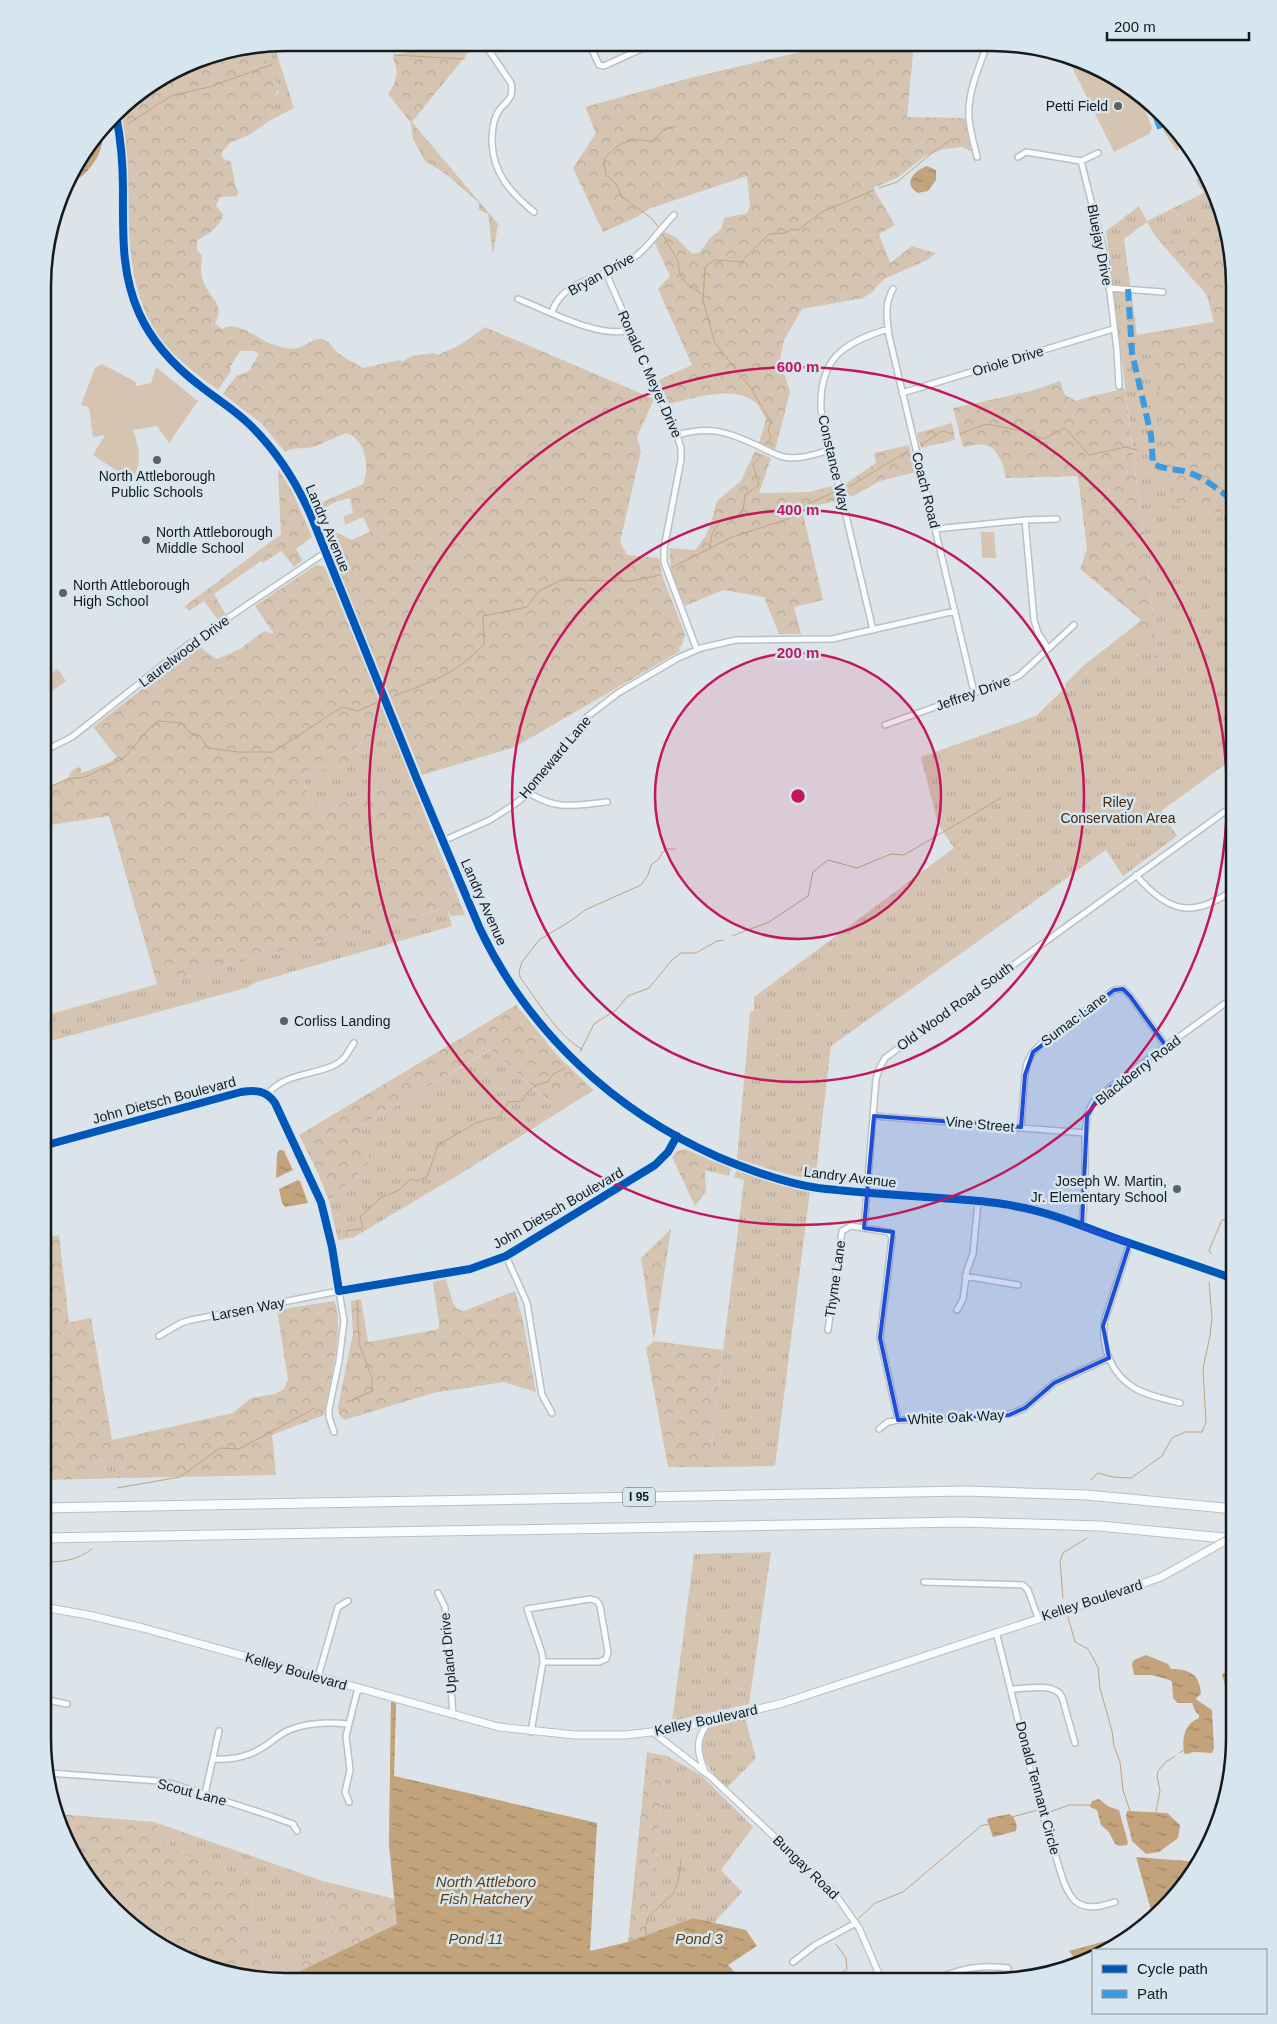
<svg xmlns="http://www.w3.org/2000/svg" width="1277" height="2024" font-family="Helvetica,sans-serif">
<style>
.grass{fill:url(#grass-tufts);fill-rule:evenodd}
.forest{fill:url(#forest-crowns)}
.pitch{fill:#d4c4b1}
.water{fill:url(#water-ripples)}
.lines{fill:none;stroke-linecap:round;stroke-linejoin:round}
.stream{stroke:#c2a37c;stroke-width:1}
.minor-casing{stroke:#bac0c4;stroke-width:8}
.tertiary-casing{stroke:#bac0c4;stroke-width:8}
.secondary-casing{stroke:#bac0c4;stroke-width:9}
.motorway-casing{stroke:#bac0c4;stroke-width:11}
.minor{stroke:#fafbfc;stroke-width:5}
.tertiary{stroke:#fafbfc;stroke-width:5.5}
.secondary{stroke:#fafbfc;stroke-width:7}
.motorway{stroke:#fafbfc;stroke-width:9}
.secondary-bridge-casing{stroke:#bac0c4;stroke-width:9;stroke-linecap:butt}
.secondary-bridge{stroke:#fafbfc;stroke-width:7}
.quiet{stroke:#3b9be0;stroke-width:6;stroke-dasharray:12 6;stroke-linecap:butt}
.cycleway-casing{stroke:#d7e5ef;stroke-width:11}
.cycleway{stroke:#0057b8;stroke-width:8}
.marked{fill:#1d4ed8;fill-opacity:0.2;stroke:#1d4ed8;stroke-width:4;stroke-linejoin:round}
.ring{fill:none;stroke:#c2185b;stroke-width:2.5}
.poi-dot{fill:#5b6165;stroke:#d7e5ef;stroke-width:2}
.labels{text-anchor:middle;dominant-baseline:central;stroke-width:5;stroke-linejoin:round;paint-order:stroke}
.shield{fill:#d7e5ef;stroke:#4f575d;stroke-width:1}
.shield-label{font-size:12px;font-weight:bold;fill:#151a1e}
.poi-label{font-size:14px;fill:#151a1e;stroke:#d7e5ef;text-anchor:start}
.street-label{font-size:14px;fill:#151a1e;stroke:#d7e5ef}
.park-label{font-size:14px;fill:#402b11;stroke:#d7e5ef}
.water-label{font-size:15px;font-style:italic;fill:#5f3e10;stroke:#d7e5ef}
.rim{fill:none;stroke:#151a1e;stroke-width:2.5}
.centre{fill:#c2185b;stroke:#d7e5ef;stroke-width:2.5}
.ring-label{font-size:15px;text-anchor:middle;font-weight:bold;fill:#c2185b;stroke:#d7e5ef;stroke-width:5;stroke-linejoin:round;paint-order:stroke}
</style>
<defs>
<pattern id="grass-tufts" width="24" height="20" patternUnits="userSpaceOnUse" patternTransform="scale(1.25)"><rect width="24" height="20" fill="#d4c4b1"/><path d="M3 7l-1-3M5 7V3M7 7l1-3M15 17l-1-3M17 17v-4M19 17l1-3" fill="none" stroke="#b5a898"/></pattern>
<pattern id="forest-crowns" width="20" height="18" patternUnits="userSpaceOnUse" patternTransform="scale(1.25)"><rect width="20" height="18" fill="#d4c4b1"/><path d="M2 6a3 3 0 1 1 6 0M12 15a3 3 0 1 1 6 0" fill="none" stroke="#b5a898"/></pattern>
<pattern id="water-ripples" width="26" height="14" patternUnits="userSpaceOnUse" patternTransform="scale(1.25)"><rect width="26" height="14" fill="#c2a37c"/><path d="M2 4q2-2 4 0t4 0M15 11q2-2 4 0t4 0" fill="none" stroke="#9c8465"/></pattern>
</defs>
<rect width="100%" height="100%" fill="#dde4e9"/>
<path class="grass" d="M274 45 294 108 269 121 273 112 271 99 278 93 279 89 262 47Z
M1156 109 1184 138 1187 143 1177 151 1164 132Z
M1205 174 1216 193 1234 286V758L1161 811 1177 836 1123 876 1106 850 831 1046 815 1180 786 1174 737 1159 750 1013 754 1010V997L954 848 938 824 921 757 1036 716 1066 687 1065 684 1083 666 1133 627 1159 663 1106 231 1139 206 1147 221 1204 193 1196 180ZM1147 222 1155 236 1207 295 1214 322 1137 335 1124 239Z
M393 734 411 780 325 808 313 804C304 791 302 779 310 765L354 761 348 754C356 751 359 744 366 739 374 734 384 738 393 734Z
M447 908 452 926 257 982 246 988 43 1043 44 1016 157 984Z
M492 1049 549 1102 588 1085 594 1090 460 1174 354 1237 338 1240 329 1201 370 1162 360 1127Z
M710 1160 731 1168 729 1176 705 1170Z
M736 1171 810 1191 775 1466 709 1467 744 1180 734 1177Z
M115 1458 118 1478 87 1479 96 1462Z
M771 1552 749 1704 672 1721 694 1554Z
M745 1718 756 1758 727 1788C711 1772 690 1750 709 1728Z
M667 1756 701 1775 753 1827 721 1870 742 1892 714 1923 693 1918 645 1936Z
M154 1822 323 1881 336 1945 274 1976 250 1945 252 1893 172 1848Z"/>
<path class="forest" d="M422 43H429L434 51 441 43H476L412 122 498 224 493 255 488 214 479 210V203L446 174 425 161 413 139 411 123 388 94C397 81 399 72 393 58L394 55 425 48Z
M834 44H914L907 117 965 118 971 151 962 147 943 149 924 157 897 178 873 188 895 225 879 234 890 263 912 246 935 253 929 259 884 279 871 293 863 298 802 309 784 340 780 360 790 392 775 450 759 443 766 419C763 414 760 407 756 403 736 384 692 398 669 404L659 380 692 365 658 289 670 276 655 243 664 232C677 234 682 246 693 254L700 252 710 238 721 229 724 218 747 213 750 205 747 176 651 208 635 218 603 232 573 168 596 133 585 107 690 78Z
M262 47 279 89 272 99 274 109 269 121 251 134 230 143 222 152V158L231 162 235 185 239 194 236 196 220 197 216 206 223 214C223 224 206 237 197 240V250L202 255C201 264 200 274 204 283 210 299 226 304 215 323L222 329C237 319 260 341 275 345 281 347 291 350 298 348 306 346 314 337 322 339 330 341 332 347 337 352 344 358 355 363 363 368L400 360 402 362 412 356 434 353 438 355 460 345 485 327 654 399 637 437 641 451 620 542 627 555 659 558 663 578 685 634 682 645 679 648 680 651 515 747 422 775 325 536C336 529 341 535 351 540L370 532 363 517 345 525 344 516 353 513 350 498 335 502 316 513 305 489 313 488 323 502 363 484C370 467 366 439 346 433 336 437 326 442 316 446 305 450 295 446 285 452L261 423 223 394 236 376 249 371 259 354 254 351H240L230 367 231 371 218 390C202 378 185 366 171 351 108 281 140 193 120 109L125 103 193 61Z
M1205 174 1217 196 1204 192 1196 180Z
M1214 204H1218L1234 286V514L1225 515 1172 505 1151 333 1214 322 1207 295 1163 245 1216 222 1210 210Z
M1060 381 1065 395 1076 401C1091 395 1109 393 1125 388L1159 664 1133 627 1141 620 1080 569 1087 549 1078 476 1006 478C1005 471 1003 465 1000 459 991 440 980 444 963 447L953 408 1031 391Z
M952 423 955 440 921 448 917 433Z
M909 445 916 472 880 481 855 495 847 497 844 485 876 463 874 453Z
M755 451 771 458 759 493 810 492 835 485 839 500 802 509 823 600 794 607 801 634H779L764 597 723 590 685 606 672 575 669 548 695 550 705 537 710 526 717 501 741 481Z
M278 469 293 493 312 537 296 549 303 560 294 567 281 551 263 563 261 561 214 594 226 615 218 620 204 601 189 611 185 606 281 534Z
M316 565 323 566 326 570 393 734C384 738 375 734 366 739 359 743 356 751 348 754L354 761 319 771 310 765C302 779 304 791 313 804L325 808 411 780 465 915 451 916 446 908 157 984 109 816 44 826V787L67 780C70 772 72 769 80 767L82 773 110 762 117 757 93 727 198 646 217 659 240 649 264 631 274 634 255 606Z
M516 1005 556 1054 588 1085 550 1102 491 1049 360 1127 370 1162 329 1201 317 1171 299 1135Z
M686 1149 710 1160 705 1170 706 1192 695 1206 672 1157 677 1151Z
M671 1229 654 1341 723 1350 709 1467H668L646 1348 654 1341 641 1258Z
M59 1235 69 1322 91 1318 112 1440 233 1413 251 1398 275 1394 284 1389 288 1380 277 1310 334 1301C346 1321 328 1391 324 1415L272 1435 276 1475 118 1478 114 1458 96 1462 87 1479 43 1480V1239Z
M446 1279 453 1303 457 1309 464 1311 515 1291 523 1321 536 1392 504 1382 433 1393 344 1420 339 1414 338 1406 353 1334 351 1301 361 1299 368 1342 435 1330 439 1328V1323L433 1282Z
M391 1702 396 1703 394 1776 597 1823 594 1870 547 1865 469 1980 255 1979 193 1963 138 1931 93 1886 61 1831 58 1814 154 1822 172 1848 243 1884 252 1893 250 1945 274 1976 336 1945 323 1881 394 1899 389 1844Z
M647 1752 667 1756 645 1936 628 1942Z"/>
<path class="pitch" d="M1067 57 1084 61 1139 93 1152 128 1149 134 1114 152Z
M102 364 136 382V386L151 383 156 367 198 401 169 443 157 426 133 430C140 451 142 460 132 481L93 455 105 435 93 437 89 407 81 405 95 368Z
M981 532H994L996 558H982Z
M58 669 66 681 44 697V679Z"/>
<path class="water" d="M100 136 102 138C104 154 83 183 66 183L68 178Z
M927 166 936 170V180L928 191 918 193C902 183 914 171 927 166Z
M280 1150 284 1151 293 1170 276 1178 277 1153Z
M298 1180 300 1181 308 1203 285 1207 282 1203 279 1189Z
M1146 1655 1168 1664 1171 1669C1189 1669 1200 1674 1201 1694L1196 1698 1197 1700 1212 1710 1214 1748 1212 1753 1194 1752 1186 1754 1184 1753C1182 1738 1184 1724 1199 1718V1715L1195 1711 1192 1703H1178L1173 1698 1172 1682 1170 1680 1152 1675H1134L1132 1664 1134 1660Z
M1234 1669V1719L1222 1674Z
M391 1702 396 1703 394 1776 597 1823 590 1951 628 1942 693 1918 746 1930 757 1946 728 1965 743 1981 282 1980 397 1924 389 1844Z
M1099 1799 1109 1807 1119 1810 1128 1843 1127 1845 1119 1846 1115 1844 1109 1832 1101 1825 1097 1810 1090 1807 1092 1801Z
M1127 1811 1167 1813 1180 1825 1178 1838 1159 1852 1146 1854 1132 1841 1126 1816Z
M1009 1814C1015 1817 1018 1825 1016 1831L993 1837 987 1820 989 1818Z
M1136 1857 1199 1862 1193 1873 1153 1917Z
M1138 1932 1106 1950H1093V1958L1079 1964 1069 1951Z"/>
<g class="lines">
<path class="stream" d="M394 55 465 59
M128 124 171 96 209 87 273 64
M105 130 108 129
M879 188 897 182 932 153 952 139
M658 226 650 217 621 196 617 185 606 175 604 160C615 143 634 136 652 142L663 130 676 126
M662 233 678 261 680 275 687 284 703 295
M45 276 53 256 61 221 68 199 67 179
M960 434 986 424 1022 431 1043 439 1065 428 1089 455 1126 447 1137 450
M767 442 771 438 768 429 771 422 750 387 715 343 703 301 705 267 715 260 742 262 744 259 769 234 785 233 792 229 798 230 822 212 874 190
M921 445 942 431 953 434
M849 487 908 451
M710 547 712 534 720 521 733 519 743 511 745 495 759 485 753 464 761 456
M671 568 732 537 788 519 800 508 834 492
M394 696C432 682 456 674 484 644L483 616 527 607 539 591 561 580 631 581 660 575
M44 790 67 779 85 777 124 758 146 732 158 721 182 723 189 732 200 736 208 748 238 752H273L342 707 358 711 376 703
M732 936 769 922 808 896 813 872 828 860 857 868 891 854 904 855 1001 798
M582 1049C561 1040 534 996 520 977L519 972 522 962 539 940 572 920 585 910 641 885 648 875 651 865 659 859 662 853 667 849H675
M580 1052 594 1024 616 1010 628 996 649 988 671 961 681 953H696L717 941 724 940
M347 1236 346 1231 361 1229 363 1227 360 1217 379 1199 401 1189 410 1179 417 1181 427 1177 438 1145 476 1123 500 1116 508 1102 522 1101C528 1090 535 1083 548 1082L552 1075 565 1068
M1211 1254 1209 1250 1222 1220 1234 1219
M347 1402 372 1391V1378L359 1343 357 1300
M1091 1480 1098 1473 1113 1477 1131 1478 1162 1456 1172 1438 1185 1432H1202L1206 1422 1203 1368 1210 1336 1212 1318 1209 1282
M117 1488 180 1477 220 1448 239 1449 315 1408
M43 1562C62 1562 76 1561 92 1549
M1063 1598 1060 1561 1063 1553 1087 1538
M1068 1617 1075 1642 1088 1649 1098 1667 1100 1688 1112 1731 1114 1746 1120 1762 1123 1790 1130 1811
M1179 1753 1184 1750
M1050 1812 1069 1805H1092
M1156 1812 1160 1791 1157 1776 1158 1771 1166 1762 1175 1756
M1012 1817 1038 1810
M859 1918 875 1903 903 1892 981 1826 989 1824
M646 1936V1925L648 1917 673 1894 678 1882 681 1860
M830 1981 847 1969 846 1958 836 1944"/>
<g class="minor-casing">
<path id="minor" d="M484 43 511 83C515 103 502 101 496 116 493 123 492 134 492 142 493 174 511 193 534 212
M589 43 599 65 604 66 652 44
M710 47 724 44
M977 157C974 144 970 131 969 118 967 94 979 67 987 45
M1018 157 1026 152 1081 161 1098 153
M1081 161 1106 260 1117 350 1119 386
M606 273 677 435 681 448V460L664 548V562L697 650
M1109 288 1163 292
M893 289C884 304 887 319 889 336L974 692
M518 299C549 311 599 339 630 330
M552 312C562 280 603 278 628 262 646 251 659 230 674 215
M902 393 1113 329
M677 435C709 426 726 431 756 445 765 449 775 455 784 457 800 460 816 454 830 450
M1025 520 1034 620 1038 633 1048 648
M935 529 1025 520 1057 519
M873 630 821 410C819 358 843 343 888 329
M885 725 1010 680 1020 675 1074 625
M44 751 72 737 189 644 326 552
M529 793C559 811 573 805 607 802
M443 841 490 820 512 806 529 793 587 717 618 693 678 658 701 648 736 640 832 639 955 611
M1136 875C1168 913 1194 919 1234 889
M267 1095C286 1069 328 1077 345 1057 348 1053 351 1047 354 1043
M874 1116 1085 1133
M1021 1127 1025 1075 1027 1063 1033 1052 1048 1037 1114 990 1123 989 1130 996 1166 1046
M1082 1227 1085 1188V1133L1087 1116 1092 1104 1100 1095 1121 1079 1234 997
M864 1228 876 1079 880 1067 885 1058 1234 805
M1130 1243 1105 1319C1100 1346 1111 1375 1136 1389 1149 1396 1165 1399 1180 1403
M506 1256 527 1303 542 1395 552 1413
M965 1276 1018 1285
M957 1310 963 1299 967 1270 973 1254 978 1201
M828 1330 842 1231 851 1226 889 1232 892 1238 880 1338 898 1420
M159 1336 181 1323 191 1320 339 1291 344 1321 339 1361 329 1409V1417L334 1432
M879 1429 888 1422 898 1420 993 1418 1016 1412 1025 1408 1054 1383 1109 1358
M924 1582 1023 1585 1028 1590 1038 1618
M438 1593 445 1607 453 1715
M996 1632C1016 1708 1032 1786 1057 1860 1061 1873 1065 1891 1075 1901 1087 1911 1102 1906 1115 1902
M318 1677 338 1607 348 1601
M1011 1689C1026 1689 1055 1682 1062 1697L1075 1743
M43 1699 67 1704
M531 1732 543 1662 542 1653 527 1609 590 1599 597 1601 600 1606 608 1652 606 1659 599 1662H543
M214 1759C235 1760 251 1756 268 1744 274 1740 280 1734 287 1731 305 1723 328 1722 348 1724
M49 1773 159 1781 176 1785 271 1816 293 1824 297 1831
M205 1794 219 1731
M349 1802 345 1792 350 1770 346 1736 357 1692 362 1689
M793 1962 815 1945 856 1923
M932 1981C959 1969 978 1964 1008 1968"/>
</g>
<g class="tertiary-casing">
<path id="tertiary" d="M116 115C121 140 123 165 123 190 123 233 121 273 139 313 152 342 173 365 199 385 215 398 234 409 249 424 277 451 297 483 312 518L416 777 480 929C529 1032 614 1111 718 1157 749 1170 784 1183 818 1188 859 1193 900 1195 940 1198 965 1200 990 1201 1014 1206 1050 1212 1084 1227 1118 1239 1157 1253 1196 1265 1234 1279
M43 1146 241 1092C256 1090 266 1090 275 1103L321 1202 332 1247 339 1291 470 1269 506 1256 655 1165 668 1152 677 1136
M654 1733 711 1777 835 1894 859 1928 882 1981
M705 1772C697 1753 695 1739 708 1723"/>
</g>
<g class="secondary-casing">
<path id="secondary" d="M43 1607 88 1615 143 1628 499 1727 575 1735H625L677 1729 783 1703 1096 1600 1161 1577 1204 1553"/>
</g>
<g class="motorway-casing">
<path id="motorway" d="M43 1508 966 1491 1087 1495 1234 1509
M43 1538 961 1522 1100 1526 1234 1539"/>
</g>
<use href="#minor" class="minor"/>
<use href="#tertiary" class="tertiary"/>
<use href="#secondary" class="secondary"/>
<use href="#motorway" class="motorway"/>
<g class="secondary-bridge-casing">
<path id="secondary-bridge" d="M1204 1553 1234 1536"/>
</g>
<use href="#secondary-bridge" class="secondary-bridge"/>
<path class="quiet" d="M1146 103 1153 109 1161 131
M1128 289 1132 353 1151 435 1153 464C1164 469 1173 469 1184 471 1202 476 1220 490 1234 502"/>
<g class="cycleway-casing">
<path id="cycleway" d="M116 115C121 140 123 165 123 190 123 233 121 273 139 313 152 342 173 365 199 385 215 398 234 409 249 424 277 451 297 483 312 518L416 777 480 929C529 1032 614 1111 718 1157 749 1170 784 1183 818 1188 859 1193 900 1195 940 1198 965 1200 990 1201 1014 1206 1050 1212 1084 1227 1118 1239 1157 1253 1196 1265 1234 1279
M43 1146 241 1092C256 1090 266 1090 275 1103L321 1202 332 1247 339 1291 470 1269 506 1256 655 1165 668 1152 677 1136"/>
</g>
<use href="#cycleway" class="cycleway"/>
</g>
<path class="marked" d="M1123 989 1130 996 1166 1046 1100 1095 1087 1116 1082 1227 1130 1243 1103 1326 1109 1358 1054 1383 1025 1408 1009 1415 898 1420 880 1338 893 1232 864 1228 874 1116 1021 1127 1025 1075 1033 1052 1114 990Z"/>
<circle cx="798" cy="796" r="143" fill="#c2185b" fill-opacity=".12"/>
<g class="ring">
<circle cx="798" cy="796" r="143"/>
<circle cx="798" cy="796" r="286"/>
<circle cx="798" cy="796" r="429"/>
</g>
<g class="poi-dot">
<circle cx="1118" cy="106" r="5"/>
<circle cx="157" cy="460" r="5"/>
<circle cx="146" cy="540" r="5"/>
<circle cx="63" cy="593" r="5"/>
<circle cx="284" cy="1021" r="5"/>
<circle cx="1177" cy="1189" r="5"/>
</g>
<g class="labels">
<rect class="shield" x="623" y="1487.5" width="32" height="19" rx="4"/>
<g class="shield-label">
<text x="639" y="1497">I 95</text>
</g>
<g class="poi-label">
<text x="1108" y="106" text-anchor="end">Petti Field</text>
<text x="157" y="476" text-anchor="middle">North Attleborough<tspan x="157" dy="16">Public Schools</tspan></text>
<text x="156" y="532">North Attleborough<tspan x="156" dy="16">Middle School</tspan></text>
<text x="73" y="585">North Attleborough<tspan x="73" dy="16">High School</tspan></text>
<text x="294" y="1021">Corliss Landing</text>
<text x="1167" y="1181" text-anchor="end">Joseph W. Martin,<tspan x="1167" dy="16">Jr. Elementary School</tspan></text>
</g>
<g class="street-label">
<text transform="translate(1100 245) rotate(79)">Bluejay Drive</text>
<text transform="translate(601 274) rotate(-29)">Bryan Drive</text>
<text transform="translate(1008 361) rotate(-17)">Oriole Drive</text>
<text transform="translate(650 374) rotate(66)">Ronald C Meyer Drive</text>
<text transform="translate(834 463) rotate(77)">Constance Way</text>
<text transform="translate(926 490) rotate(76)">Coach Road</text>
<text transform="translate(328 528) rotate(67)">Landry Avenue</text>
<text transform="translate(184 651) rotate(-37)">Laurelwood Drive</text>
<text transform="translate(973 693) rotate(-20)">Jeffrey Drive</text>
<text transform="translate(555 757) rotate(-50)">Homeward Lane</text>
<text transform="translate(484 902) rotate(66)">Landry Avenue</text>
<text transform="translate(955 1006) rotate(-36)">Old Wood Road South</text>
<text transform="translate(1074 1019) rotate(-37)">Sumac Lane</text>
<text transform="translate(1138 1070) rotate(-38)">Blackberry Road</text>
<text transform="translate(164 1100) rotate(-15)">John Dietsch Boulevard</text>
<text transform="translate(980 1124) rotate(5)">Vine Street</text>
<text transform="translate(850 1177) rotate(7)">Landry Avenue</text>
<text transform="translate(558 1208) rotate(-30)">John Dietsch Boulevard</text>
<text transform="translate(835 1279) rotate(-82)">Thyme Lane</text>
<text transform="translate(248 1309) rotate(-11)">Larsen Way</text>
<text transform="translate(956 1417) rotate(-3)">White Oak Way</text>
<text transform="translate(1092 1600) rotate(-18)">Kelley Boulevard</text>
<text transform="translate(448 1653) rotate(-95)">Upland Drive</text>
<text transform="translate(296 1671) rotate(16)">Kelley Boulevard</text>
<text transform="translate(706 1720) rotate(-12)">Kelley Boulevard</text>
<text transform="translate(1038 1788) rotate(75)">Donald Tennant Circle</text>
<text transform="translate(192 1792) rotate(15)">Scout Lane</text>
<text transform="translate(806 1867) rotate(44)">Bungay Road</text>
</g>
<g class="park-label">
<text x="1118" y="802">Riley<tspan x="1118" dy="16">Conservation Area</tspan></text>
</g>
<g class="water-label">
<text x="486" y="1881">North Attleboro<tspan x="486" dy="17">Fish Hatchery</tspan></text>
<text x="476" y="1938">Pond 11</text>
<text x="699" y="1938">Pond 3</text>
</g>
</g>
<path d="M0 0H1277V2024H0ZM286 51H991A235 235 0 0 1 1226 286V1738A235 235 0 0 1 991 1973H286A235 235 0 0 1 51 1738V286A235 235 0 0 1 286 51Z" fill="#d7e5ef" fill-rule="evenodd"/>
<path class="rim" d="M286 51H991A235 235 0 0 1 1226 286V1738A235 235 0 0 1 991 1973H286A235 235 0 0 1 51 1738V286A235 235 0 0 1 286 51Z"/>
<circle cx="798" cy="796" r="8" class="centre"/>
<g class="ring-label">
<text x="798" y="372">600 m</text>
<text x="798" y="515">400 m</text>
<text x="798" y="658">200 m</text>
</g>
<rect x="1092" y="1949" width="175" height="65" fill="#d7e5ef" stroke="#89949b"/>
<rect x="1102" y="1965" width="25" height="8" fill="#0057b8" stroke="#89949b"/>
<text x="1137" y="1974" font-size="15" fill="#151a1e">Cycle path</text>
<rect x="1102" y="1990" width="25" height="8" fill="#3b9be0" stroke="#89949b"/>
<text x="1137" y="1999" font-size="15" fill="#151a1e">Path</text>
<path d="M1107 32v8h142v-8" fill="none" stroke="#151a1e" stroke-width="2.5"/>
<text x="1114" y="32" font-size="15" fill="#151a1e" stroke="#d7e5ef" stroke-width="4" paint-order="stroke">200 m</text>
</svg>
